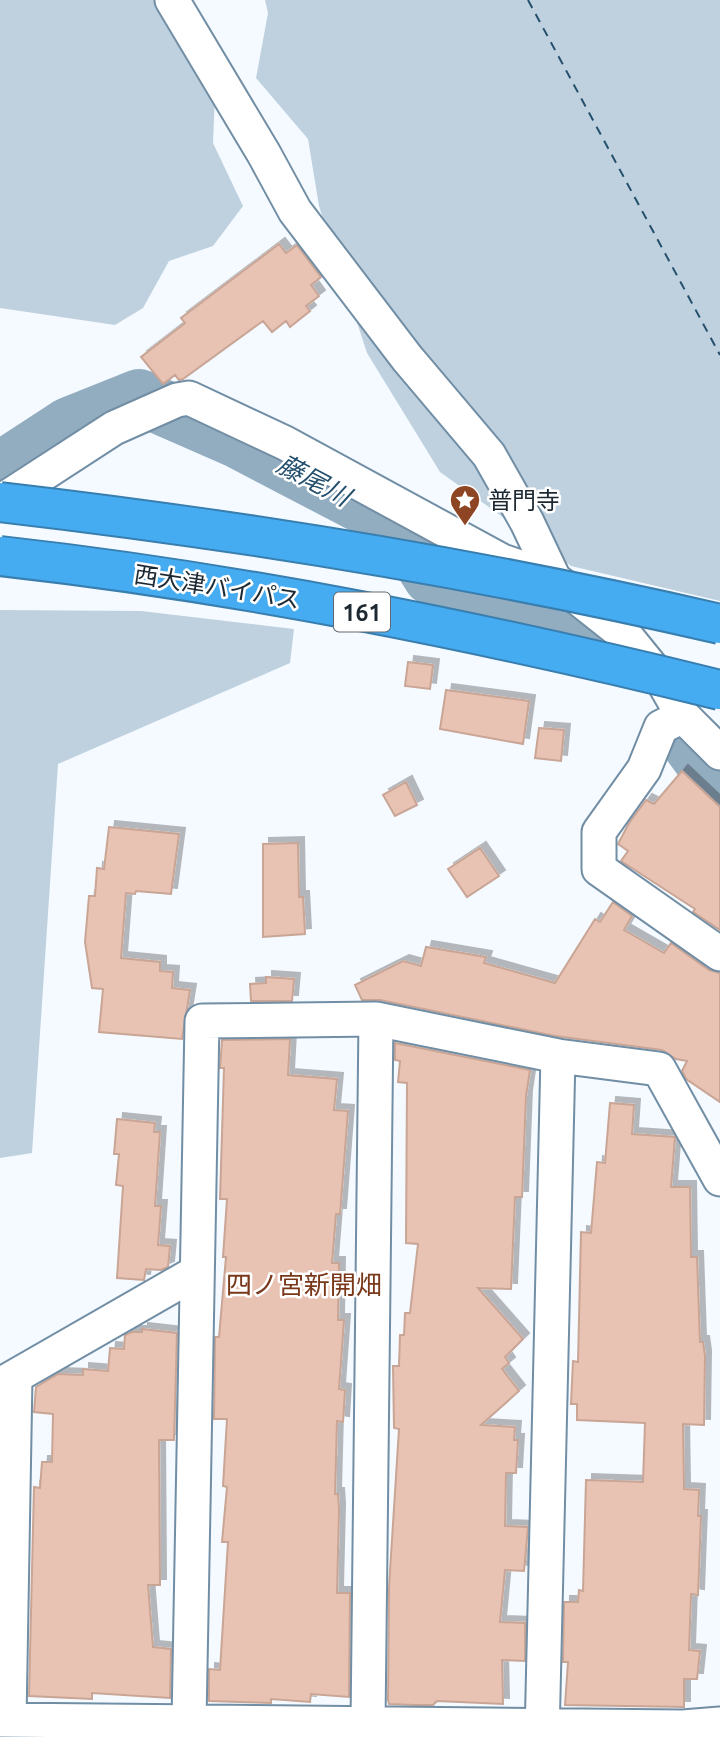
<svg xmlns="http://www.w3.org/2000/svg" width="720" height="1737" font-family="Ubuntu,'Noto Sans JP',sans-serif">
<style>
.green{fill:#bfd1df}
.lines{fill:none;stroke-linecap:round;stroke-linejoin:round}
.river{stroke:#92acc0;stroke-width:56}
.ferry{stroke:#24506e;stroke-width:2;stroke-dasharray:9 7;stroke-linecap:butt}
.building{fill:#e8c3b4;stroke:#c9a596;stroke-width:2;filter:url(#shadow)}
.minor-casing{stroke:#718ea5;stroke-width:37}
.minor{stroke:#fff;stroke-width:33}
.highway-bridge-casing{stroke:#387eaf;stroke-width:42;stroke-linecap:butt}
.highway-bridge{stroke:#46acf2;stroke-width:38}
.labels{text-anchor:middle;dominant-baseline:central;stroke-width:5;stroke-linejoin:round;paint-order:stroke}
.shield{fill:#fff;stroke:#616970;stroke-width:2}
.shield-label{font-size:23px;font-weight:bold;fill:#1d2932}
.poi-label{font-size:24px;fill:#1d2932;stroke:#fff;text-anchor:start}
.street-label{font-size:24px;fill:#1d2932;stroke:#fff}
.water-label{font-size:26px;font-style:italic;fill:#24506e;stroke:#fff}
.neighbourhood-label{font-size:26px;fill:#783819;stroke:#fff}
</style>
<defs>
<filter id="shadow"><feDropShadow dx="6" dy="-6" stdDeviation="0" flood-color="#0004"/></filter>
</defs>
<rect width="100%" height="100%" fill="#f4faff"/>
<path class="green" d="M0 0H160L215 95 213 143 243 206 213 246 169 261 143 308 115 325 0 308Z
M265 0H720V601L571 566 440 472 367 353 319 206 308 139 256 78 268 13Z
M0 610 141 611 294 629 290 663 58 764 32 1153 0 1158Z"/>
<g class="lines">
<path class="river" d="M0 470 69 425 139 397 235 439 398 524 431 577 477 600 557 619 605 654
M678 728 709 770 720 780"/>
<path class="ferry" d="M528 0 720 355"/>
</g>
<path class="building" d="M279 244 286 253 297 245 321 277 311 285 319 296 306 306 310 311 290 327 286 321 272 332 263 321 183 379 179 380 175 375 163 384 141 357 185 323 181 318Z
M408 662 433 665 430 689 405 686Z
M446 690 529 701 523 744 440 729Z
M539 728 564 730 561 761 535 758Z
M682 771 720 807V930L693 912 695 909 621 861 628 851 618 844 629 823 646 800 654 804Z
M406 782 417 805 395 816 383 795Z
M109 827 179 834 171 894 136 891 135 894 126 893 121 958 160 962V971L173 972 172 988 190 990 182 1039 99 1032 103 989 92 988 85 942 89 896H95L97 868 104 869Z
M298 843 299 897H303L305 934 263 937V844Z
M480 848 499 876 467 897 448 869Z
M613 902 632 916 624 930 664 953 671 943 709 970 720 973V1102L686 1079 682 1071 687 1061 676 1059 662 1050 555 1036 380 1000H362L355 985 403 961 421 966 426 947 486 957 484 963 555 983 595 919 600 922Z
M266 977 294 979 292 1001H251L250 984 266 983Z
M290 1039 288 1075 337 1079 334 1110 348 1111 340 1214H336L332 1263H339L338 1320H344L339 1389 345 1390 343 1422 337 1421 335 1494H338L339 1509 337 1593H350L349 1697 311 1694 310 1702 271 1699V1703L209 1701V1669L220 1670 228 1542H222L227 1487 223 1486 227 1419H214L215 1337H219L226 1257H223L227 1199H220L224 1068H220L222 1040Z
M395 1043 530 1070 526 1096 522 1197H515L511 1289 478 1288 523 1339 505 1357 509 1363 502 1369 519 1391 481 1425 515 1427 514 1440H518L516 1473H506L505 1526 528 1527 524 1571 505 1570 500 1622 525 1623V1661L502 1660 503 1704 437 1701 433 1705H415L389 1704 388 1700 389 1587 399 1429 394 1428 393 1366H399L400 1335H404L405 1313H410L418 1244 406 1243 407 1083 398 1082 400 1061 395 1060Z
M610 1103 634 1105 632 1134 675 1137 671 1187H690L691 1257H697L700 1342H703L705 1356 704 1425 683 1424 684 1489 699 1490 698 1516H701L698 1595 691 1594 689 1650 700 1651 697 1679H684V1707L565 1705 568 1662H563L564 1602H578L579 1590 583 1591 586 1480 643 1482 645 1423 577 1420V1404H571L573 1361 578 1362 581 1232 591 1233 597 1162 605 1163Z
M117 1119 155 1123 154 1132H160L155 1206H161L158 1245 170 1246 168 1267 161 1270 146 1269 144 1280 117 1278 123 1186 116 1185 119 1154H114Z
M142 1329 177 1333 174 1440H159L160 1585H148L153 1647 171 1649 170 1698 92 1693V1699L29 1696 34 1487 40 1488 42 1462H52L53 1414 34 1412 36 1387 58 1374 83 1375V1369L108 1371 110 1348 124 1349 125 1335 132 1332H142Z"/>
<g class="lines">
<g class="minor-casing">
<path id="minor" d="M172 0 264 154 295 211 407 358 489 455 527 522 554 579
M0 502 114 428 177 400 189 398 285 443 502 561 554 579 626 636 664 683 683 716 720 753
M683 716 661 727 644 769 599 832V869L720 954
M0 1385 197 1272
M0 1720 683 1727 720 1724
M9 1720 15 1377
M189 1722 202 1021 376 1019 558 1056 659 1069 720 1179
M368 1724 376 1019
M542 1737 558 1056"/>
</g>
<use href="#minor" class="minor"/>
<g class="highway-bridge-casing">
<path id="highway-bridge" d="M0 502C242 530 482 569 720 624
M0 556C243 583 483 632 720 690"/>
</g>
<use href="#highway-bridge" class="highway-bridge"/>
</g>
<defs>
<g id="sight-pin" transform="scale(1.575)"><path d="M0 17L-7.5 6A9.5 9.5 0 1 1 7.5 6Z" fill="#8d4524" stroke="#fff"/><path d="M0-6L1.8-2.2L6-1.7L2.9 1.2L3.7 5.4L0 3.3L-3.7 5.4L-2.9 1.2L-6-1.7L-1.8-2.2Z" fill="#fff"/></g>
</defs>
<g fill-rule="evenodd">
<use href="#sight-pin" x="465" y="500"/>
</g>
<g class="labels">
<rect class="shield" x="334" y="592.5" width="56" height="39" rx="5"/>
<g class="shield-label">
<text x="362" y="612">161</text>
</g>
<g class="poi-label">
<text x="488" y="500">普門寺</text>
</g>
<g class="street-label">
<text transform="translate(217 587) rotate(9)">西大津バイパス</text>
</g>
<g class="water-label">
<text transform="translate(314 480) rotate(28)">藤尾川</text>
</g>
<g class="neighbourhood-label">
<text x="304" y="1284">四ノ宮新開畑</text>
</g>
</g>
</svg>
